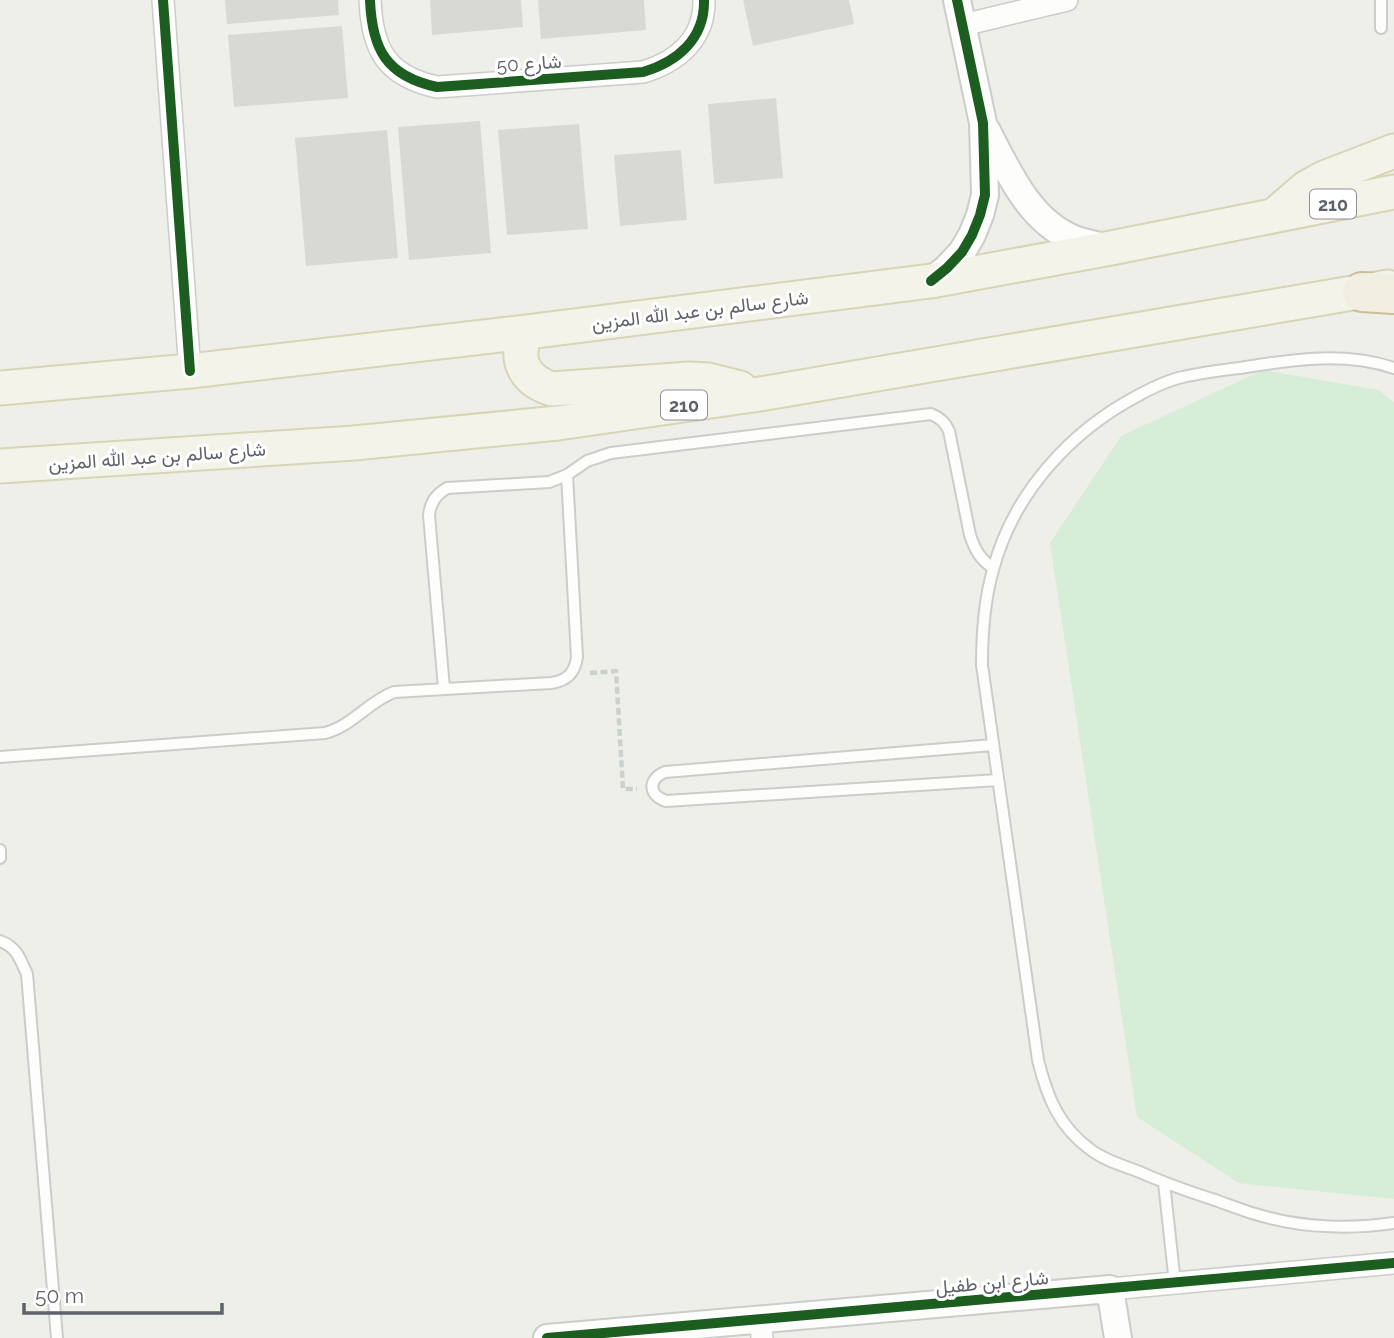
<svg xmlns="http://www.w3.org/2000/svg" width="1394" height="1338" font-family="Raleway,Vazirmatn,sans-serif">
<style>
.green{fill:#d6edd7}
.building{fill:#d8d8d5}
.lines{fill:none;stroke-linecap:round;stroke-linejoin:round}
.service-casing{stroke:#cbcccb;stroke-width:14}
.minor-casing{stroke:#cbcccb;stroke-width:24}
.tertiary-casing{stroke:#cbcccb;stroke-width:30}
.primary-casing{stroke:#d8d4b6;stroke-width:37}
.motorway-casing{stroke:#c8bf96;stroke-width:42}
.path{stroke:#cbd1ce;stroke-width:4.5;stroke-dasharray:7 3.5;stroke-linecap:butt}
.service{stroke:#fdfdfc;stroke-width:10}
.minor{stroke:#fdfdfc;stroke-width:21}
.tertiary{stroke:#fdfdfc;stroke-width:26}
.primary{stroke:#f4f3e9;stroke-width:33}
.motorway{stroke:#f1efe2;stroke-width:38}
.cycleway-casing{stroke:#fff;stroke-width:15}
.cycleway{stroke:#1b5e20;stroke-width:10}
.labels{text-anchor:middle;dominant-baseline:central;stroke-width:6;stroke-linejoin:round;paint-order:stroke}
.shield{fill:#fff;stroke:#8e9196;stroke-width:2}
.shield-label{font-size:18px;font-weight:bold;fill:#5e6269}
.street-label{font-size:19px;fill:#5e6269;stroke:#fff}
</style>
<rect width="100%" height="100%" fill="#efefea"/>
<path class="green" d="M1263 370 1378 390 1394 402V1199L1239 1183 1137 1117 1050 543 1121 436Z"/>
<path class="building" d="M225 0H338L339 15 227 24Z
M430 0H521L523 27 432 35Z
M538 0H644L646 30 541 39Z
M743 0H849L854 24 753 46Z
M342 26 348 98 234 107 228 35Z
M776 98 783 178 714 184 708 104Z
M480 121 491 253 409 260 398 127Z
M579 124 588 229 507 235 498 130Z
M387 130 398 258 306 266 295 138Z
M681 150 687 220 620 226 614 155Z"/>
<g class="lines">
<g class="service-casing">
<path id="service" d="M1381 0V28
M1394 368C1345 352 1296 359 1246 367 1225 370 1204 372 1183 377 1168 380 1152 388 1139 395 1070 431 1013 494 993 570 984 601 982 632 982 665L1038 1060C1047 1097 1059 1127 1091 1150 1104 1160 1124 1166 1140 1172 1164 1183 1190 1192 1215 1200 1232 1206 1249 1213 1266 1217 1305 1228 1354 1229 1394 1223
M444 688 429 515C431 501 436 495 447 488L549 482 567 475 587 461 611 453 931 414C940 418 945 422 949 431L970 535C975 550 980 559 993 568
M993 745 665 772C648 779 648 795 666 801L998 780
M0 757 325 733C352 726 368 702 394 692L551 683C567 681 575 673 577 657L567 475
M0 850V858
M0 941C17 947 20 959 27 974L57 1338
M1164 1183 1175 1283"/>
</g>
<g class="minor-casing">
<path id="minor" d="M163 0 190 371
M370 0C372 49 386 76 437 87L643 72C677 62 705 39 704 0
M963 25 1067 0
M1110 1289 1394 1263
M761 1320 762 1338"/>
</g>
<g class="tertiary-casing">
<path id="tertiary" d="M987 131C1008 171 1029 221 1074 239 1084 243 1096 245 1106 247
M931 281 947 268 962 252 972 235 980 215 985 195 983 123 957 0
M547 1338 1110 1289 1118 1338"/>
</g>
<g class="primary-casing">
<path id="primary" d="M1277 213 1306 188 1324 178 1394 151
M527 332C513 359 524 380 552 389L689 379 708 380 740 388
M0 388 190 371 527 332 931 281 1111 248 1394 192
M0 466 354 443 558 423 760 394 1388 287"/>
</g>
<g class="motorway-casing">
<path id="motorway" d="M1362 292 1394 294"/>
</g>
<path class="path" d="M590 673 616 671 623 789H637"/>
<use href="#service" class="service"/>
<use href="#minor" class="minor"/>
<use href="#tertiary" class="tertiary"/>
<use href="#primary" class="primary"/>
<use href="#motorway" class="motorway"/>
<g class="cycleway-casing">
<path id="cycleway" d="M163 0 190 371
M370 0C372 49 386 76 437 87L643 72C677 62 705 39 704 0
M931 281 947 268 962 252 972 235 980 215 985 195 983 123 957 0
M547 1338 1394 1263"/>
</g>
<use href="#cycleway" class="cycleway"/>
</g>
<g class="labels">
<g class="shield">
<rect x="1310" y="189.5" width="46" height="29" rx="5"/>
<rect x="661" y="390.5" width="46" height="29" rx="5"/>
</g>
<g class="shield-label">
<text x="1333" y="204">210</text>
<text x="684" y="405">210</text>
</g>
<g class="street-label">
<text transform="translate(529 63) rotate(-4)">شارع 50</text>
<text transform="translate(700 310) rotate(-7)">شارع سالم بن عبد الله المزين</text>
<text transform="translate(157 456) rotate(-4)">شارع سالم بن عبد الله المزين</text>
<text transform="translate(992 1282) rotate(-5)">شارع ابن طفيل</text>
</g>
</g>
<path d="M24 1303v10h198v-10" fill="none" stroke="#5e6269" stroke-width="3.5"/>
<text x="35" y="1303" font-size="21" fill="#5e6269" stroke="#ffffff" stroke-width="5" paint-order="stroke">50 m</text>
</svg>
